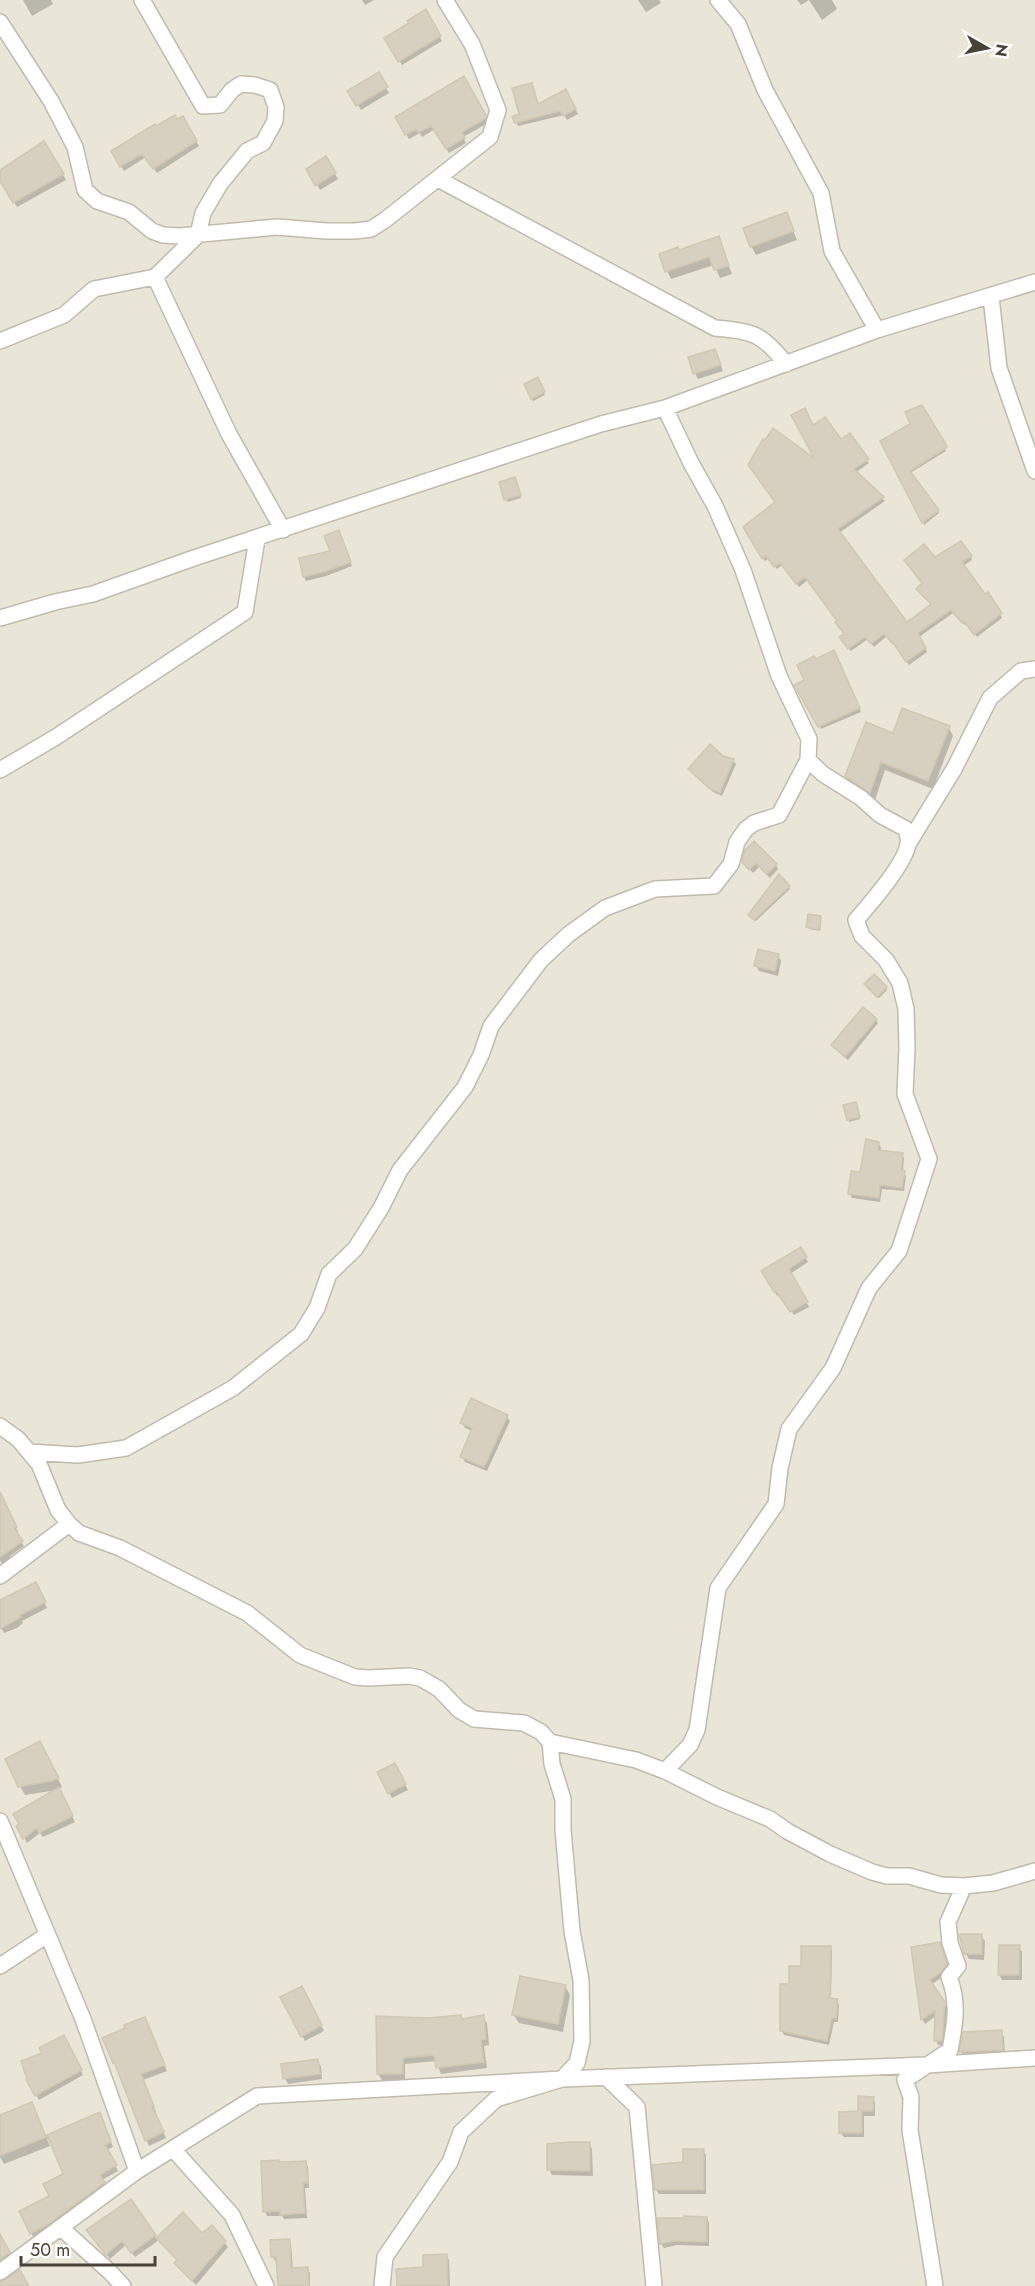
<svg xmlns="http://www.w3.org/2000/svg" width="1035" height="2286" font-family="Jost,sans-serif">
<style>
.residential{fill:#e9e5d7}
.shadow{fill:#0003}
.building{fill:#d7cfbf;stroke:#d1c8b2;stroke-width:1.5}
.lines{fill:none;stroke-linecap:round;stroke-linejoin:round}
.street-casing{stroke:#c0bbac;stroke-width:18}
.street{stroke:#fff;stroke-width:15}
</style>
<rect width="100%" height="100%" fill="#f5f2e9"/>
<path class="residential" d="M0 0H1035V2286H0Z"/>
<path class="shadow" d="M23 0H51L53 4 32 16Z
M362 0H374L365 5Z
M638 0H659L661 3 646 12Z
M797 0H809L801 5Z
M809 0H832L837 9 822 20Z
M425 11 442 41 402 65 386 38 411 24Z
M378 74 389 93 361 110 349 91Z
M463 78 488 123 463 137 466 143 449 153 435 129 422 137 420 133 409 139 397 118Z
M531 85 538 105 566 91 578 114 567 120 564 115 518 126 516 122Z
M182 118 199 146 157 173 146 157 124 171 113 152 156 128Z
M44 143 66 180 17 207 0 179V172Z
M326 159 338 179 320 190 308 169Z
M786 214 797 240 756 255 751 246Z
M718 238 732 274 720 278 714 265 671 279 667 271 679 252Z
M715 350 723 371 698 379 695 373Z
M537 379 545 395 533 401 526 385Z
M813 427 841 441 869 463 855 473 885 501 839 533 906 624 933 605 923 583 935 559 971 556 972 560 963 566 985 596 988 594 1002 618 977 637 967 624 965 625 953 613 919 637 927 652 909 665 895 644 893 645 887 636 874 647 868 639 851 651 843 641 845 635 839 622 808 580 799 587 782 565 777 569 769 558 765 561 745 527 777 503 819 463Z
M937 434 946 451 910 473 939 513 924 525 882 441Z
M516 481 521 498 507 502 501 483Z
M340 536 352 566 326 576 306 581 304 577 332 552Z
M835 655 861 712 821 729 796 686 806 680 816 661Z
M949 728 953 736 933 789 885 770 875 800 851 785 846 776 894 735Z
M733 760 736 764 722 796 713 792 690 769Z
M743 862 776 865 778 869 770 878 759 867 753 873Z
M789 887 790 889 756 921 751 917Z
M820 918V931L809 929 808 927Z
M778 955 781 961 778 976 759 971 756 965Z
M867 986 886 988 887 990 879 998Z
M876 1020 878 1023 848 1060 835 1049 833 1045Z
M857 1106 860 1119 849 1122 848 1119Z
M878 1143 881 1147 880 1152 902 1154 904 1158 903 1172 906 1176 904 1191 882 1189 880 1202 852 1198 850 1194Z
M800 1249 808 1262 790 1274 809 1307 794 1315 779 1294 777 1296 763 1271Z
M507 1417 510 1421 487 1471 465 1462 462 1457 472 1431 465 1428 462 1423Z
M6 1506 18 1532 16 1533 24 1546 10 1556 13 1560 2 1564 0 1560V1509Z
M35 1584 47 1608 22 1621 23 1623 17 1628 4 1633 0 1626V1601Z
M45 1752 62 1787 59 1789 75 1822 43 1837 40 1833 27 1843 18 1826 57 1790 25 1795 20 1786Z
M394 1765 408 1790 392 1798 379 1773Z
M981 1936 985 1941 984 1960 969 1959 966 1954Z
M830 1947 832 1951 831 2000 837 2001 839 2005 838 2022H834L829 2045 784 2035 782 2031 790 1986 803 1967Z
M1019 1947 1022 1952V1980H1002L999 1974Z
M913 1948H942L948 1969 942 1977 931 1985 947 2008 943 2045H938L936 2040 937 2015 925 2024 923 2020Z
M565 1986 570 1995 563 2032 519 2023 514 2015Z
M301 1988 324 2031 305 2041 283 1998Z
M461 2017 463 2020 483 2017 487 2023 489 2045 484 2046 487 2068 441 2074 436 2061 405 2064V2080H382L378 2074 428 2020Z
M145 2018 167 2071 143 2080 156 2112H154L166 2138 149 2146 114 2062Z
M1001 2032 1004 2037 1005 2055 964 2057 961 2052 964 2034Z
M63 2037 83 2075 39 2100 28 2081 44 2054Z
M317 2060 321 2066 322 2079 288 2084 285 2078Z
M873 2098 875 2103V2116H864V2137H844L841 2133Z
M32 2104 46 2137 99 2114 113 2147 106 2150 118 2171 102 2180 106 2187 34 2238 31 2233 51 2196 65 2175 50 2138 47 2139 50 2146 4 2164 0 2157V2116Z
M589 2143 592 2149 593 2176 552 2175 549 2169Z
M703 2151 706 2155V2194H659L656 2190 684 2163Z
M305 2162 308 2167 309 2188H305L307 2218 284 2219 282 2216H267L265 2211Z
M183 2214 202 2236 212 2227 228 2247 196 2285 179 2268 178 2261 159 2240 135 2257 126 2245 110 2259 91 2235 155 2236 157 2239Z
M707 2218 709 2223V2246L677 2245 664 2248 661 2244Z
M289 2241 291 2245 293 2269 307 2268 310 2273V2286H280L278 2261H275L272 2256Z
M6 2247 12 2259 0 2268V2248Z
M446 2255 449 2260 450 2286H398Z"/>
<path class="building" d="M426 9 441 36 398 62 384 38 409 23 407 21Z
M379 72 388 87 356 106 347 91Z
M464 76 486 115V118L462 132 465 138 446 149 431 126 418 133 416 129 405 135 395 117Z
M532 83 538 104 566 89 576 109 563 116 560 111 515 123 512 117 519 114 512 88Z
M175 115 177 119 183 116 197 141 153 169 142 154 120 167 111 151 155 124 156 126Z
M44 141 64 174 13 203 0 181V170Z
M326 156 336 173 315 186 306 169Z
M787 212 794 231 750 247 743 228Z
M719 236 729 266 714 270 709 257 665 272 659 254 678 247 679 250Z
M715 349 721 365 693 374 688 357Z
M538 377 545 392 531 399 524 384Z
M922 405 947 446 946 448 910 471 939 510 922 523 880 441 910 424 905 412Z
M805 408 813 425 825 417 841 439 850 433 869 459 854 469 884 497 838 529 907 622 931 604 916 589 922 583 904 560 924 544 935 557 961 541 972 556 962 562 985 594 988 592 1002 613 974 635 964 621 962 623 951 610 918 633 926 648 906 662 892 641 891 642 884 634 871 644 865 637 848 649 839 637 844 634 835 622 837 621 805 577 796 584 780 563 774 567 766 556 762 559 743 527 775 502 748 465 763 439 765 440 773 428 814 458 791 415Z
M515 477 521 495 504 500 499 482Z
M339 530 351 562 324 572 303 577 299 558 330 551 324 536Z
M834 650 860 708 818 727 794 685 804 680 797 665 814 656 816 659Z
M902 708 950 726 928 781 881 762 870 793 845 776 866 722 893 733Z
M710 744 723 756 734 759 720 793 709 788 688 769Z
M754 841 777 864 767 874 756 863 749 870 742 862 745 850Z
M779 874 790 886 754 920 748 915Z
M808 914 821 916 820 930 806 927Z
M758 949 779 954 775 971 754 966Z
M874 974 887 987 877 997 864 984Z
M863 1007 877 1019 845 1057 831 1045Z
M856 1102 860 1117 847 1120 843 1105Z
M866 1139 879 1142 878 1150 903 1153 901 1170 905 1171 902 1188 880 1185 879 1198 848 1194 851 1171 860 1172Z
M801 1247 807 1257 789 1269 808 1302 790 1312 776 1291 774 1292 761 1271Z
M471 1398 508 1415 484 1467 460 1457 472 1428 460 1423Z
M0 1492 17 1527 14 1528 23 1541 0 1557Z
M36 1582 46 1602 20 1615 21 1617 0 1629V1600Z
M40 1741 59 1778 51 1781 18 1787 5 1759Z
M395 1763 406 1784 388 1794 377 1772Z
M59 1787 73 1816 39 1833 37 1828 23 1839 16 1826 19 1824 13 1814Z
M959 1934H982V1954H964Z
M940 1942 947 1964 940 1973 930 1980 945 2002 942 2041H934L935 2011 921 2020 911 1947Z
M999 1945H1020L1019 1975H998Z
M801 1946H831L830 1998 838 1999 836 2019 832 2018 827 2041 780 2031V1984H789V1966H801Z
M520 1976 566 1985 558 2024 512 2015Z
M302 1986 322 2025 301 2037 280 1997Z
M461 2015 462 2019 484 2015 486 2039 481 2040 484 2062 436 2068 434 2055 403 2058V2074H377L376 2016 428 2018Z
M145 2017 165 2065 141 2074 154 2106H152L164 2132 145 2141 114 2062 113 2063 102 2038 125 2028 124 2025Z
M1002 2030 1003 2050 959 2052 963 2032Z
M64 2035 82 2070 35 2096 26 2080 27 2079 21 2061 42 2053 39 2048Z
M318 2059 320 2074 283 2079 281 2064Z
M858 2096 874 2097 873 2111H862V2133H839V2112L858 2111Z
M32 2102 46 2137 0 2156V2115Z
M100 2112 111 2142 105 2145 117 2165 100 2175 105 2182 96 2189 47 2225 30 2234 19 2211 49 2196 43 2184 63 2174 47 2135Z
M570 2142H590V2171L547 2170V2144Z
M683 2149H704V2190H655L652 2165 683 2162Z
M279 2160V2162L306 2161 308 2183H303L305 2213 280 2215V2211L263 2212 261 2161Z
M131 2199 156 2235 131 2253 122 2241 106 2255 86 2230Z
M183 2212 202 2233 212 2225 226 2241 192 2281 174 2263 177 2260 156 2238Z
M684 2216 707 2217V2242L674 2241 660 2244 657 2218H684Z
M0 2234 10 2252 0 2260Z
M290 2239 291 2268 308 2267 309 2286H278L276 2257H271L270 2240Z
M447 2254 448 2286H397L396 2269 423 2267V2255Z
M20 2270 29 2286H0V2282Z"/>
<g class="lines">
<g class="street-casing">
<path id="street" d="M718 0 738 24 765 90 821 193 832 251 877 330
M0 22 51 101 75 147 85 190 97 201 129 212 152 231 163 235 180 236 277 227 326 231H355L371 229 385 220 490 137 498 110 472 44 445 0
M438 179 715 328C753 332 761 332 786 364
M155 277 229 434 283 530
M991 297 999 368 1035 471
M0 341 64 315 94 289 155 277 198 235 203 213 220 184 247 151 263 143 275 121 276 107 270 90 255 85 241 84 232 90 220 105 203 106 142 0
M665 408 691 463 715 506 743 570 779 676 809 739 808 760 823 774 861 798 880 815 906 829C907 833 909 840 908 844 905 864 870 904 856 920L862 936 886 960 900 983 906 1009 907 1048 905 1094 929 1159 899 1251 869 1288 833 1368 789 1429 780 1468 776 1504 718 1588 697 1730 690 1745 665 1771
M0 618 55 602 93 594 194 558 601 424 665 408 877 330 1035 282
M0 770 56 737 245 612 257 539
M908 844 954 769 990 698 1021 671 1035 669
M0 1426 18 1439 39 1464 58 1510 69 1524 79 1533 120 1548 247 1613 300 1655 355 1677 368 1678 409 1676 420 1678 439 1689 459 1710 474 1719 524 1723 541 1732 550 1742 636 1760 665 1771 717 1797 770 1819 787 1831 830 1854 872 1872 887 1876H909L941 1885 964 1886 993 1883 1035 1871
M29 1452 78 1455 126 1448 233 1388 301 1334 317 1308 329 1274 355 1249 381 1208 400 1170 465 1087 481 1055 491 1026 541 960 569 934 605 908 655 889 714 886 731 864 737 842 746 829 754 823 779 815 808 760
M0 1576 69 1524
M0 1821 83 2019 137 2171
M0 1966 47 1935
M606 2077 637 2107 654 2286
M173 2149 232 2215 266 2286
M61 2228 110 2272 123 2286
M0 2272 137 2171 257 2096 562 2079 927 2065 1035 2058
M382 2286 385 2257 450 2162 461 2132 496 2099 562 2079 577 2063 582 2041 581 1980 572 1931 563 1830V1799L552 1764 550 1742
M935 2286 910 2130 911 2097 905 2080 950 2050C955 2024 959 2002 949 1977L958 1966 950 1943 948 1922 964 1886"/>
</g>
<use href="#street" class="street"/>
</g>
<g transform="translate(987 48) rotate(99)" stroke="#ffffff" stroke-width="4.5" paint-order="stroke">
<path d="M0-4.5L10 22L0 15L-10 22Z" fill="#494337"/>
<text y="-9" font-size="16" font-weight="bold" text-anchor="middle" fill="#494337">N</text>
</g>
<path d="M21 2256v9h134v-9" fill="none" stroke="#494337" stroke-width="3"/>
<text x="30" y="2256" font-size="18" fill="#494337" stroke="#ffffff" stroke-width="4.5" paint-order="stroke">50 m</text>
</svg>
